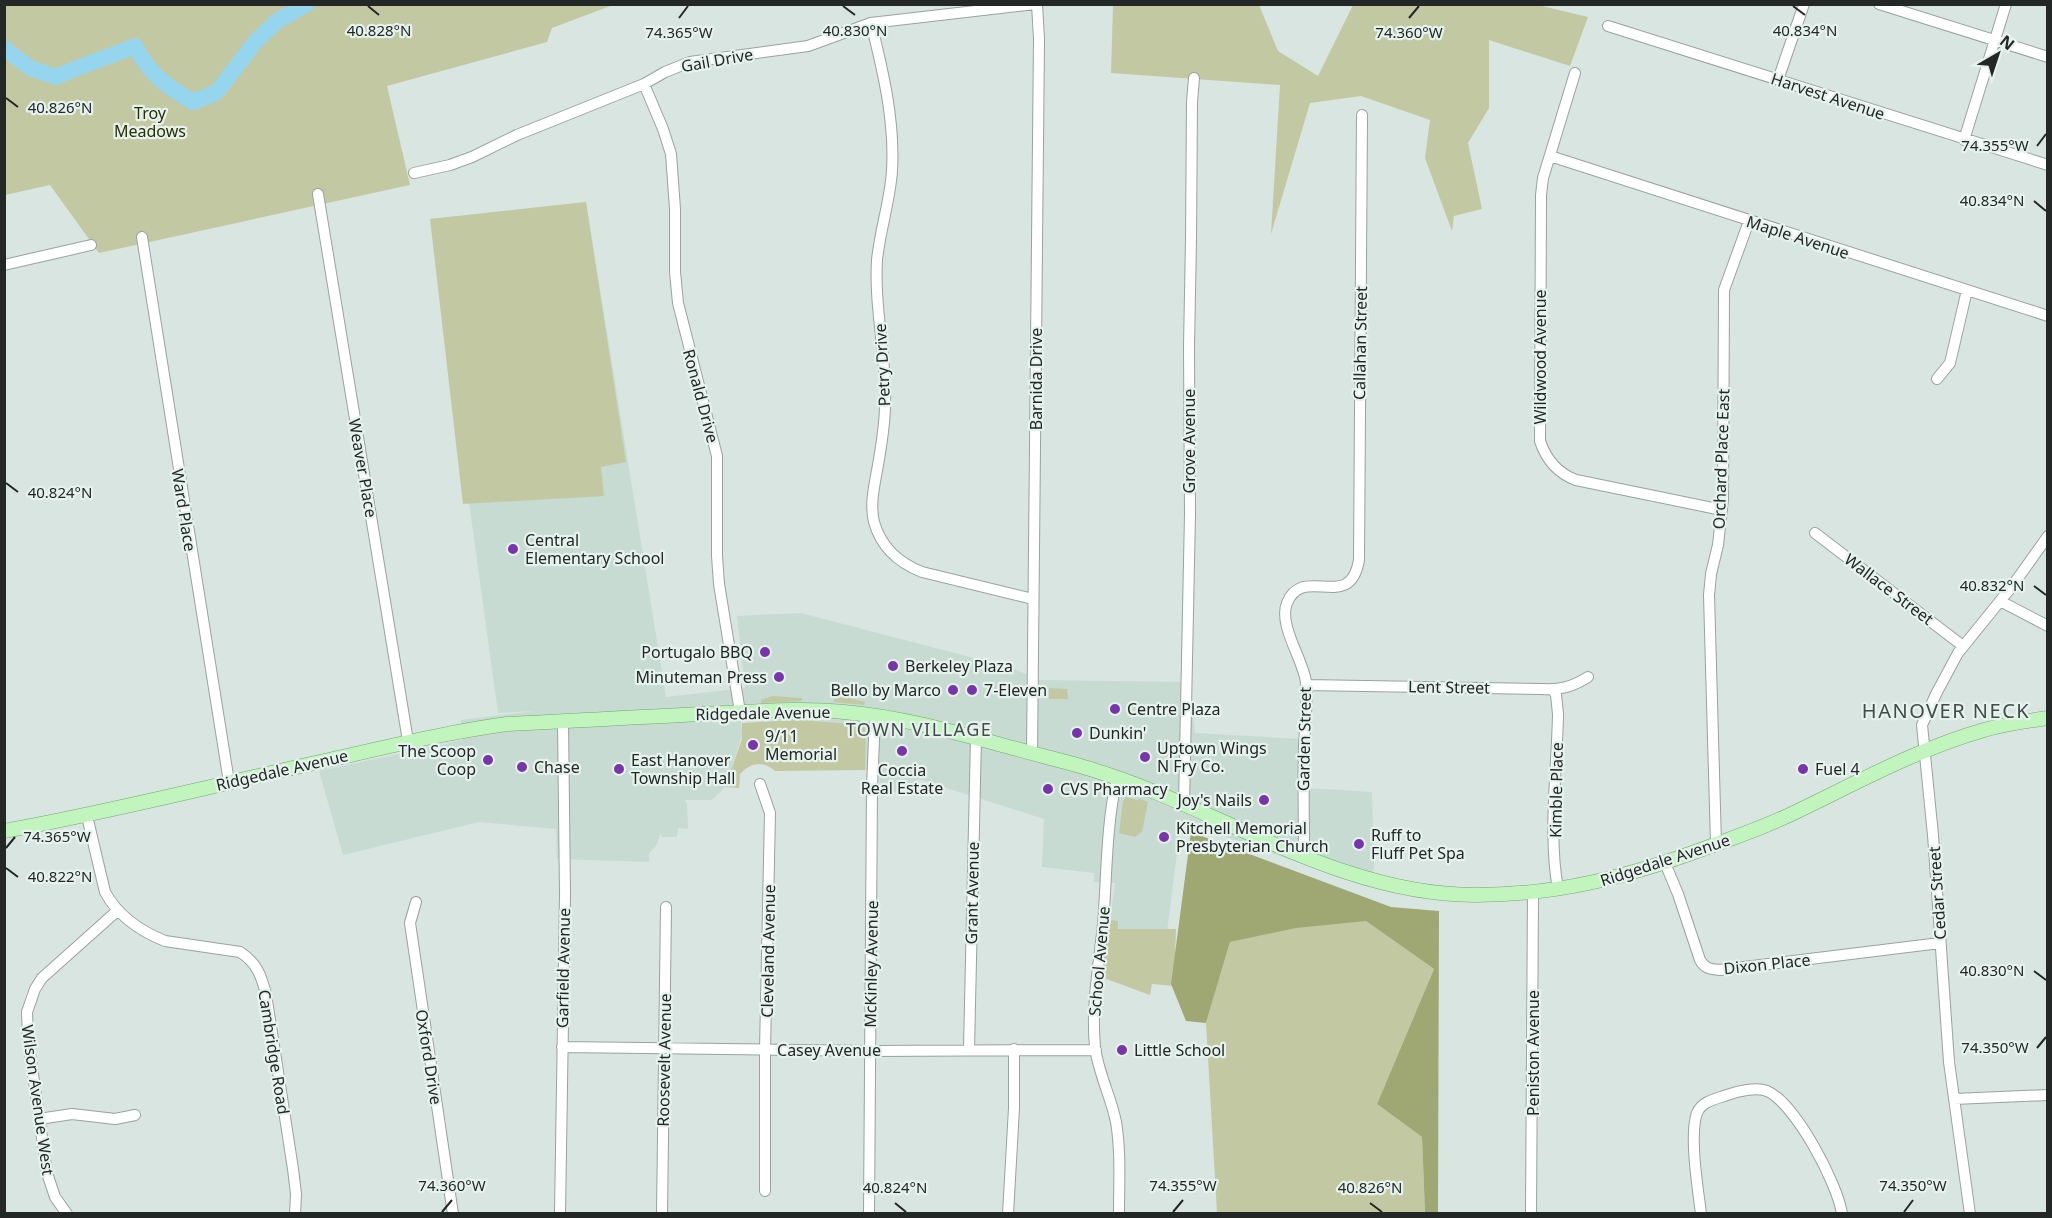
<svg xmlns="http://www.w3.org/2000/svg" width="2052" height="1218" font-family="'Noto Sans',sans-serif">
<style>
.built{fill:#c7dbd3}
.green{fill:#c2c9a2}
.forest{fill:#9fa873}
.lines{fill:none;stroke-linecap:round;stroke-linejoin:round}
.river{stroke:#96d5ee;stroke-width:16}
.minor-casing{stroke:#98a39f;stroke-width:12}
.major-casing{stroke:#70a86d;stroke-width:15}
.minor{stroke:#fff;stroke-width:10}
.major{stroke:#c2f5be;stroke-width:14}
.ticks{fill:none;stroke:#232726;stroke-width:2}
.poi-dot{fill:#7835aa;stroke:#e6f2ed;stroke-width:2}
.labels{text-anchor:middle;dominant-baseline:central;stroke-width:4.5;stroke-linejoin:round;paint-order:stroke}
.street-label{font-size:16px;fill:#232726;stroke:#e6f2ed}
.park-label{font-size:16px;fill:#2a2e03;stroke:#e6f2ed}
.poi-label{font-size:16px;fill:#232726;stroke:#e6f2ed;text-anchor:start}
.neighbourhood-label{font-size:18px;letter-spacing:1.5px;fill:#414b47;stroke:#e6f2ed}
.quarter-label{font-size:20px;letter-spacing:1.5px;fill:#414b47;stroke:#e6f2ed}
.ticks-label{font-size:15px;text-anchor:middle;fill:#232726;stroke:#e6f2ed;stroke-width:4.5;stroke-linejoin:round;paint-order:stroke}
</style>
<rect width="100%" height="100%" fill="#d9e5e0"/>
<path class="built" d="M586 202 666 697 745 688 737 616 801 613 1012 668 1039 680 1190 682 1195 733 1304 739V788L1372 792 1374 868 1368 887 1181 821 1167 932 1108 934 1115 883 1094 882V873L1042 867 1044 819 918 779 904 790 879 796 880 773 865 770V724L741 722 742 735 725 787 712 800H685L687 804 688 829 678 828 677 837H662L661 833 656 846 649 854V862L557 859 556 829 479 822 343 855 319 771 463 740 461 720 535 711 498 713 430 219Z"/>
<path class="green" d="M4 5H613L552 28 547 42 387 86 410 185 99 253 50 185 5 195Z
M1113 5H1259L1278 51 1318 76 1353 5H1538L1588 17 1570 66 1489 40V108L1468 143 1482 209 1454 216 1452 231 1425 158 1430 120 1361 96 1310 103 1271 234 1280 85 1111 73Z
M586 202 626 462 601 467 604 496 463 504 430 219Z
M1049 688 1067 689 1068 699H1049Z
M772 696 802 698V701L761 703V700Z
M845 697 865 702 864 705 834 702V699Z
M798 720 866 725 865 770 775 771C762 760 751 763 740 774L739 788 725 787 742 739V723Z
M1126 797 1137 800 1140 799 1148 802 1142 832 1135 837 1119 833 1123 801Z
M1265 918 1366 921 1434 969 1377 1104 1422 1137 1425 1213H1217L1206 1023 1230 942 1265 934Z
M1111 920 1118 921V929H1176L1174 986 1152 984 1150 995 1101 977Z"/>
<path class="forest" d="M1191 832 1391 907 1439 911 1438 1213H1425L1422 1137 1377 1104 1434 969 1366 921 1296 928 1230 942 1206 1023 1186 1021 1171 984Z"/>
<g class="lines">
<path class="river" d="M4 48 30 68 56 77C82 65 109 57 135 46 149 74 166 86 193 102L217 92 255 42 277 21 307 4"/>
<g class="minor-casing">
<path id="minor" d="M1879 4 2048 57
M871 23C883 71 895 121 892 171 890 201 880 230 877 260 874 309 887 357 885 405 885 423 882 441 879 459 876 479 869 502 874 522 881 547 899 563 922 572L1033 599
M1608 26 2048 165
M1575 73 1543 178 1541 195 1540 441C1546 459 1557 473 1576 480L1722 510
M1778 80 1804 4
M644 84 663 129 671 154 675 209V272L678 303 717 456V556L719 584 740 712
M1964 140 2006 4
M1550 156 2048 316
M414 173 450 165 472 157 517 135 644 84 665 72 690 62 808 46 871 23 1036 4
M318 194 408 741
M142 237 229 782
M4 265 91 245
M1937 379 1950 363 1967 290
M1815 533 1963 646
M2000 601 2048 626
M1306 685 1542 689C1560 690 1572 687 1588 677
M1554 691 1556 695 1558 714C1557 770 1548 835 1558 889
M1032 753 1039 39 1037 4
M1117 778C1106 825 1107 875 1103 924 1099 965 1091 1005 1095 1047 1098 1072 1111 1097 1116 1122 1121 1152 1119 1183 1119 1214
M760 784 770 813 765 1050V1191
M1184 805 1190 514 1189 347 1191 238 1192 102 1194 78
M87 816 105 892C118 916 140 931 165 941L240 952C257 963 261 975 266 994L293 1169 296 1194 295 1214
M1716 844 1709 595 1711 574 1718 545 1723 499 1724 290 1749 221
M1304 856C1304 819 1303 782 1304 746 1305 725 1308 702 1306 682 1303 659 1278 625 1287 603 1303 563 1350 614 1359 560L1362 115
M1665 863 1678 894 1700 960C1705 969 1711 969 1720 970L1940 943
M416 902 410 923 453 1214
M562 1047 870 1051 1096 1050
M969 1049 976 737
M1954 1099 2048 1095
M39 1119 72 1114 115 1119 135 1115
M67 1214 55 1197 47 1173 28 1039 27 1012 35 989 42 978 117 911
M560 1214 565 894 563 722
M662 1214 666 907
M869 1214 872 787 875 715
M1008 1214 1014 1108V1049
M1531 1214 1533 892
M1701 1214C1698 1189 1689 1135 1697 1113 1702 1101 1716 1099 1727 1095 1738 1091 1756 1087 1767 1091 1795 1103 1838 1184 1842 1214
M1970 1214 1949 1062 1933 835 1922 725 1936 694 1958 653 2013 585 2048 536"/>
</g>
<g class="major-casing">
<path id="major" d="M4 831C115 811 223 783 333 759 391 746 448 732 507 724 579 721 651 716 724 713 764 711 804 708 844 712 903 717 961 734 1017 749 1041 756 1064 761 1087 768 1217 806 1336 895 1475 895 1557 895 1627 877 1703 849 1730 839 1759 829 1785 817 1851 786 1914 750 1984 730 2005 724 2026 721 2048 718"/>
</g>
<use href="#minor" class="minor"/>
<use href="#major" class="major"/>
</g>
<path class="ticks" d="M368 6 379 15M843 6 855 15M1793 6 1805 15M679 18 688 6M1409 18 1419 6M6 98 18 107M2037 146 2046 134M2034 201 2046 211M6 483 18 492M2034 586 2046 595M6 848 15 837M6 868 18 877M2034 971 2046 980M2037 1048 2046 1037M895 1203 906 1212M1370 1203 1382 1212M442 1212 452 1200M1173 1212 1183 1200M1904 1212 1913 1200"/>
<g class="poi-dot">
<circle cx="513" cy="549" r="6"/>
<circle cx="765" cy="652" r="6"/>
<circle cx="893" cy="666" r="6"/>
<circle cx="779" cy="677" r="6"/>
<circle cx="953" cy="690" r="6"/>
<circle cx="972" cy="690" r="6"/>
<circle cx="1115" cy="709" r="6"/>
<circle cx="1077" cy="733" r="6"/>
<circle cx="753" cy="745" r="6"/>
<circle cx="902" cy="751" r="6"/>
<circle cx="1145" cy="757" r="6"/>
<circle cx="488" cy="760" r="6"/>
<circle cx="522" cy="767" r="6"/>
<circle cx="619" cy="769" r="6"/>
<circle cx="1803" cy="769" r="6"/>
<circle cx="1048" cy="789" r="6"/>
<circle cx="1264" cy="800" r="6"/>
<circle cx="1164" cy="837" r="6"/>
<circle cx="1359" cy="844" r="6"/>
<circle cx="1122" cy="1050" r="6"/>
</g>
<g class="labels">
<g class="street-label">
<text transform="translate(717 60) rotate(-10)">Gail Drive</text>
<text transform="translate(1828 96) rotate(18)">Harvest Avenue</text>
<text transform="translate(1798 237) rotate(18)">Maple Avenue</text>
<text transform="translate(1360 343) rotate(-89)">Callahan Street</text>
<text transform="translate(1540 357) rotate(-90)">Wildwood Avenue</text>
<text transform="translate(882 365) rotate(-93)">Petry Drive</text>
<text transform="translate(1036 379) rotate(-90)">Barnida Drive</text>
<text transform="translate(701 396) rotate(75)">Ronald Drive</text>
<text transform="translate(1189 441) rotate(-90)">Grove Avenue</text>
<text transform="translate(1721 459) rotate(-88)">Orchard Place East</text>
<text transform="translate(363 468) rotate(80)">Weaver Place</text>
<text transform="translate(184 510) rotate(81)">Ward Place</text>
<text transform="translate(1889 589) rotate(37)">Wallace Street</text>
<text transform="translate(1449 687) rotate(1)">Lent Street</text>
<text transform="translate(763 713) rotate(-1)">Ridgedale Avenue</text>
<text transform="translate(1304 739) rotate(-89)">Garden Street</text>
<text transform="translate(282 770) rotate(-13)">Ridgedale Avenue</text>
<text transform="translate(1556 790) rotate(-89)">Kimble Place</text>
<text transform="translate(1665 860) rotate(-18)">Ridgedale Avenue</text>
<text transform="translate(972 893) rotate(-89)">Grant Avenue</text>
<text transform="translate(1937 893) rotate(-94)">Cedar Street</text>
<text transform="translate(768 951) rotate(-89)">Cleveland Avenue</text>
<text transform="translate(1099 961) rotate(-85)">School Avenue</text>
<text transform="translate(871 964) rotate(-89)">McKinley Avenue</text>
<text transform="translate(1767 964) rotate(-6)">Dixon Place</text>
<text transform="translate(563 968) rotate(-89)">Garfield Avenue</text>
<text x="829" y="1050">Casey Avenue</text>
<text transform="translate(274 1052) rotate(81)">Cambridge Road</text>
<text transform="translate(1533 1053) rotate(-90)">Peniston Avenue</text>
<text transform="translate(429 1057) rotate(81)">Oxford Drive</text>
<text transform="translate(664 1060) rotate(-89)">Roosevelt Avenue</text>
<text transform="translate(38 1100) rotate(82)">Wilson Avenue West</text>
</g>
<g class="park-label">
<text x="150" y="113">Troy<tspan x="150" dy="18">Meadows</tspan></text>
</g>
<g class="poi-label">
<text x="525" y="540">Central<tspan x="525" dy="18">Elementary School</tspan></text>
<text x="753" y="652" text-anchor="end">Portugalo BBQ</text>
<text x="905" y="666">Berkeley Plaza</text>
<text x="767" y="677" text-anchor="end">Minuteman Press</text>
<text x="941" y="690" text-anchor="end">Bello by Marco</text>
<text x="984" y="690">7-Eleven</text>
<text x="1127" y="709">Centre Plaza</text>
<text x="1089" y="733">Dunkin'</text>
<text x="765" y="736">9/11<tspan x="765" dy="18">Memorial</tspan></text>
<text x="1157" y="748">Uptown Wings<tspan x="1157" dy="18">N Fry Co.</tspan></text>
<text x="476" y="751" text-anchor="end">The Scoop<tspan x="476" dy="18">Coop</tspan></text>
<text x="631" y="760">East Hanover<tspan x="631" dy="18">Township Hall</tspan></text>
<text x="534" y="767">Chase</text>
<text x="1815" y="769">Fuel 4</text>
<text x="902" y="770" text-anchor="middle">Coccia<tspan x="902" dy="18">Real Estate</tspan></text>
<text x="1060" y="789">CVS Pharmacy</text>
<text x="1252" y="800" text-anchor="end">Joy's Nails</text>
<text x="1176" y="828">Kitchell Memorial<tspan x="1176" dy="18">Presbyterian Church</tspan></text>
<text x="1371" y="835">Ruff to<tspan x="1371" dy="18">Fluff Pet Spa</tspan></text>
<text x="1134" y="1050">Little School</text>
</g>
<g class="neighbourhood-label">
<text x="919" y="729">TOWN VILLAGE</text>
</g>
<g class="quarter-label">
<text x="1946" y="710">HANOVER NECK</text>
</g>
</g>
<g class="ticks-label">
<text x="855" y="36">40.830°N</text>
<text x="379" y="36">40.828°N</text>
<text x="1805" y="36">40.834°N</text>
<text x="679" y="38">74.365°W</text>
<text x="1409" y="38">74.360°W</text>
<text x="60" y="113">40.826°N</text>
<text x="1995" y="151">74.355°W</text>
<text x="1992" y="206">40.834°N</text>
<text x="60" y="498">40.824°N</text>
<text x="1992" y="591">40.832°N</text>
<text x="57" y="842">74.365°W</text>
<text x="60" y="882">40.822°N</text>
<text x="1992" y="976">40.830°N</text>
<text x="1995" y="1053">74.350°W</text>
<text x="452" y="1191">74.360°W</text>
<text x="1183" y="1191">74.355°W</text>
<text x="1913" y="1191">74.350°W</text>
<text x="895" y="1193">40.824°N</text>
<text x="1370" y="1193">40.826°N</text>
</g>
<rect width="2052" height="1218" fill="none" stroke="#232726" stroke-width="12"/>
<g transform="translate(1998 54) rotate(39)" stroke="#e6f2ed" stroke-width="4.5" paint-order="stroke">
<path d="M0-4.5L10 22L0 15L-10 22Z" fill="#232726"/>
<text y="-9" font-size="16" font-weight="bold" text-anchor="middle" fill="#232726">N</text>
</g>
</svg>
